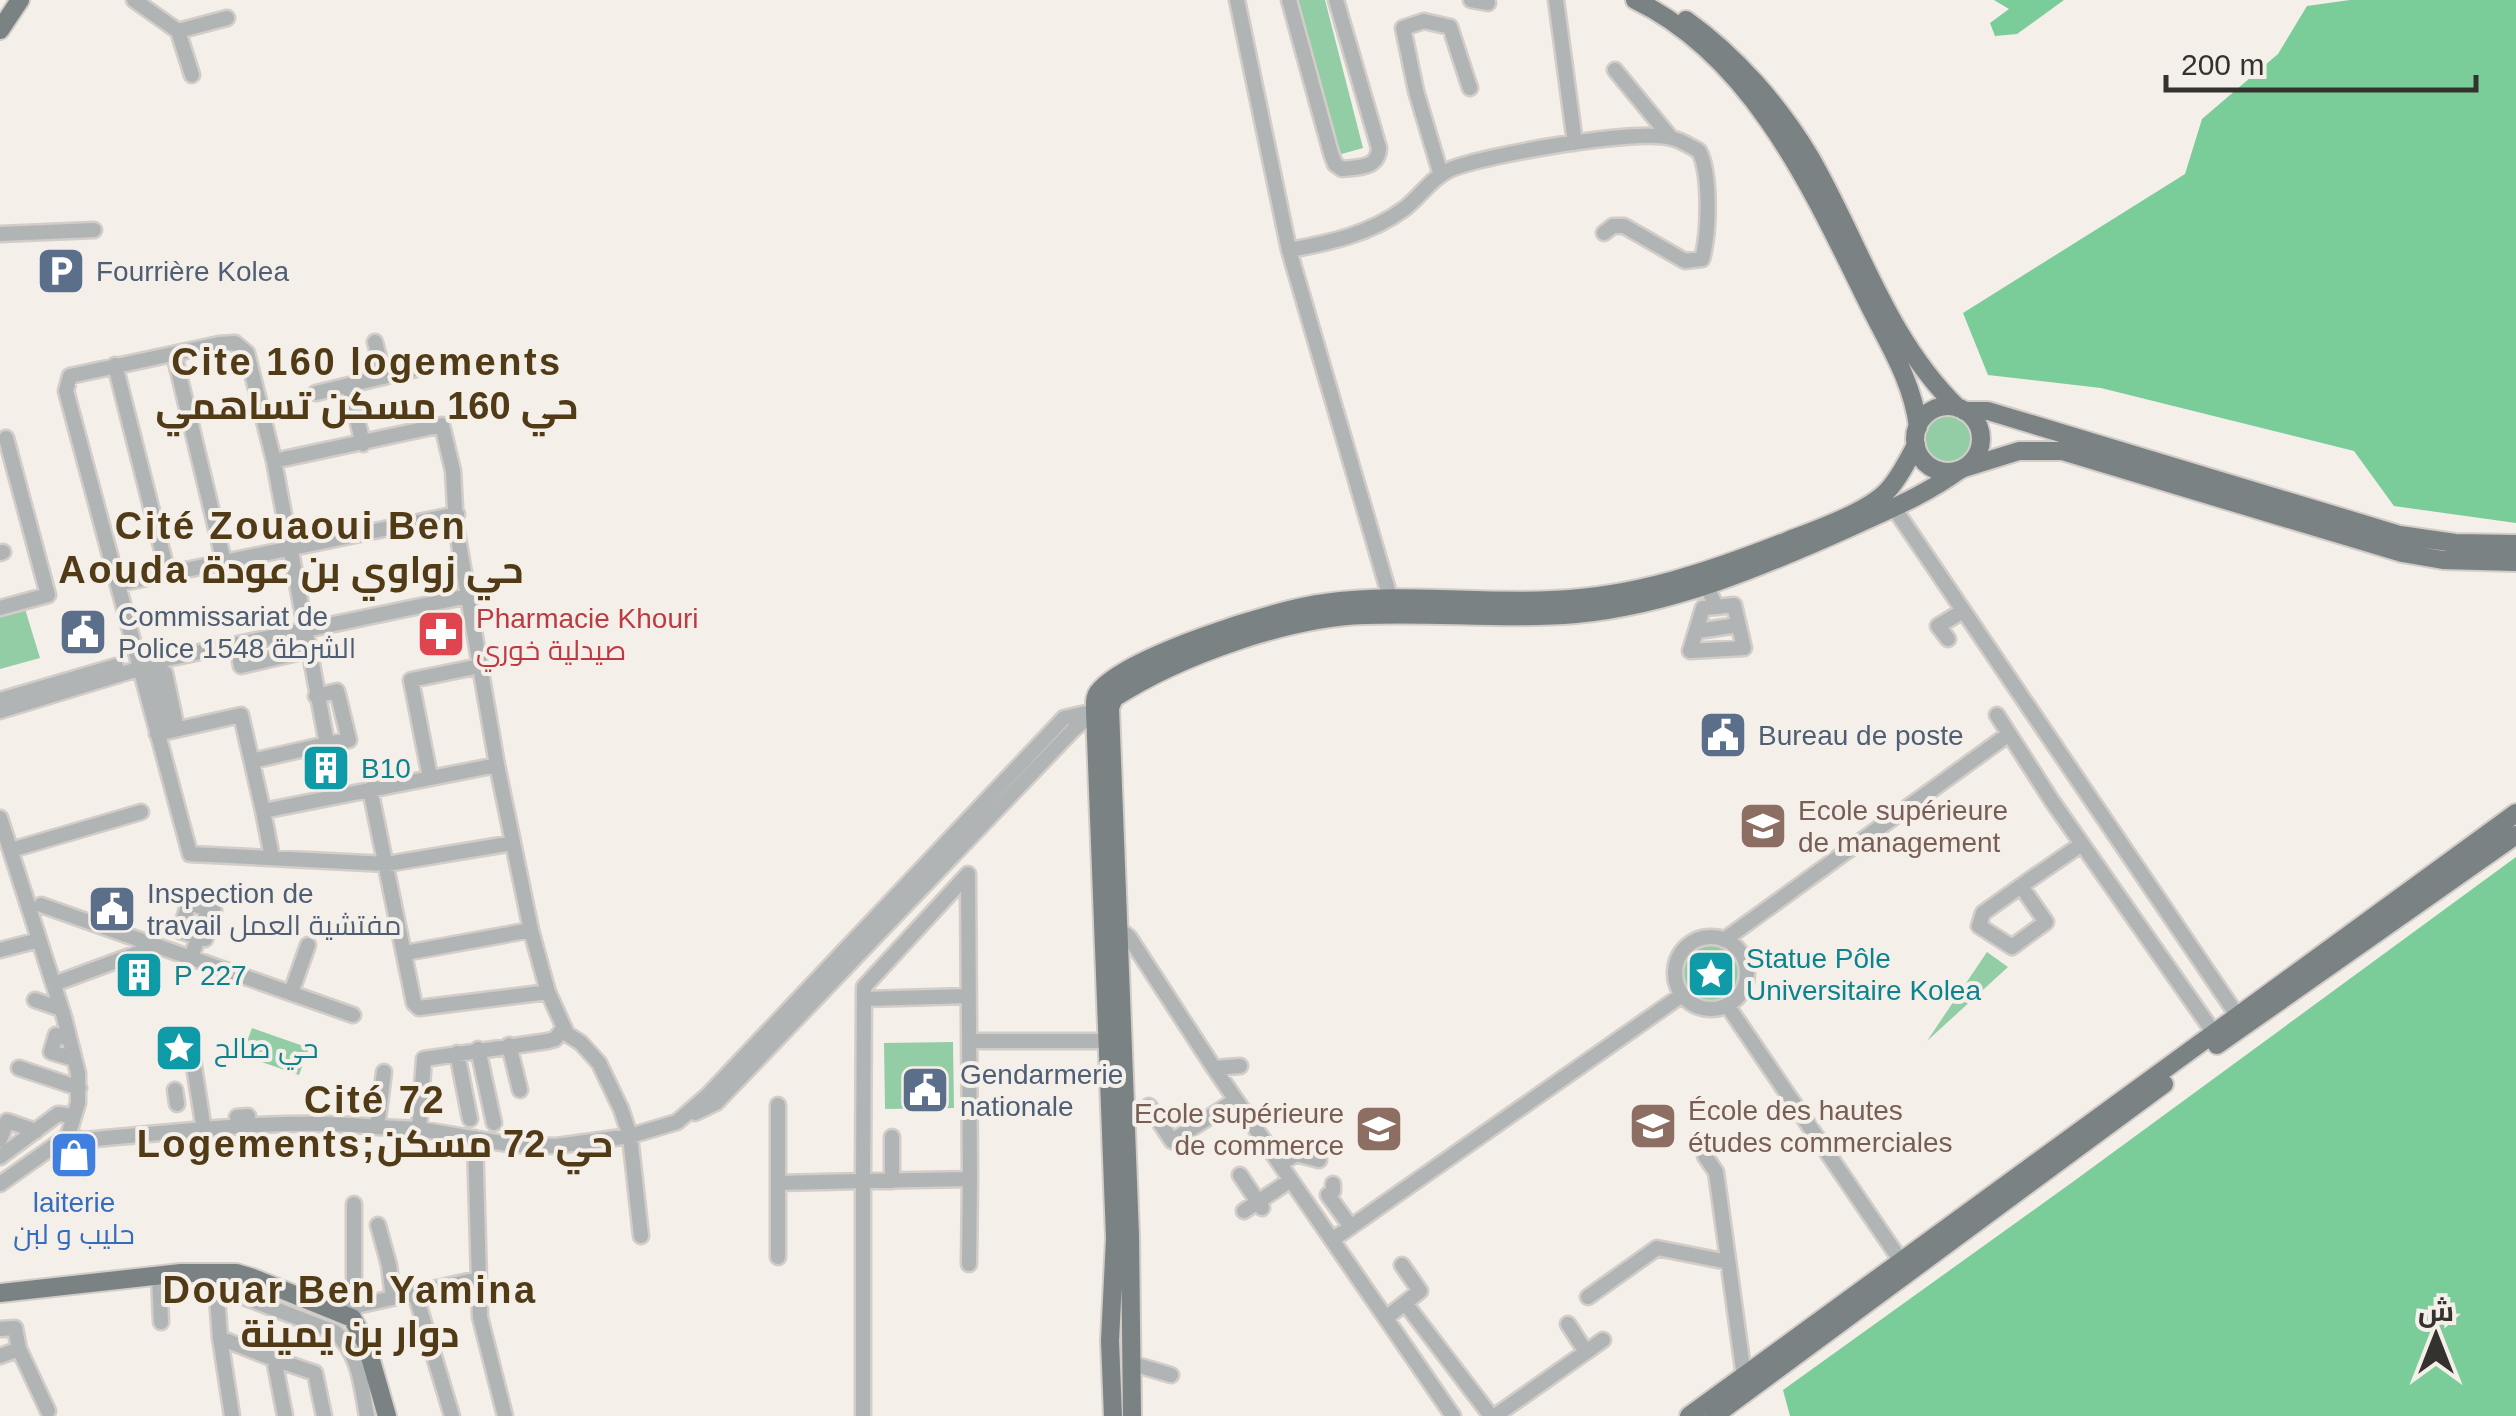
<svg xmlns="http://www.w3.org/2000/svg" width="2516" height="1416" font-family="Helvetica,Cairo,sans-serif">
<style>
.green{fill:#92cda6}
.forest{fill:#7acc99}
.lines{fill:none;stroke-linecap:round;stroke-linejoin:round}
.minor-casing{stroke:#d2cdc8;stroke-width:19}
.major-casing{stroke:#d2cdc8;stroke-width:22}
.minor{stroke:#b0b4b5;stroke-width:14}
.major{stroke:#7b8283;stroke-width:18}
.labels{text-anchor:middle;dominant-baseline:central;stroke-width:8;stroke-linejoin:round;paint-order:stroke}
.service-label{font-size:28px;fill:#4e5e75;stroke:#f5efe9;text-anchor:start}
.health-label{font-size:28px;fill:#be3a42;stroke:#f5efe9;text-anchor:start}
.culture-label{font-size:28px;fill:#0d838f;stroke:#f5efe9;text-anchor:start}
.education-label{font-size:28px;fill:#785e54;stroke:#f5efe9;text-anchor:start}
.shop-label{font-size:28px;fill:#366cbe;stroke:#f5efe9}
.district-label{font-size:38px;font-weight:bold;letter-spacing:2.5px;fill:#503b16;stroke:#f5efe9}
</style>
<rect width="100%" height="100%" fill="#f5efe9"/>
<path class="green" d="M1296 0H1325L1363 148 1338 155Z
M1924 439a25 25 0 1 1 50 0a25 25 0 1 1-50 0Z
M25 609 40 658 0 669V616Z
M1681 973a30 30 0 1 1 60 0a30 30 0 1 1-60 0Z
M1987 952 2008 967 1927 1041Z
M252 1028 309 1048 299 1075 242 1055Z
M953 1042 954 1108 885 1109 884 1043Z"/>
<path class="forest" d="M1994 0H2064L2017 34 1995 36 1990 23 2009 9Z
M2350 0H2516V523L2394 506 2354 451 2101 388 1988 375 1963 313 2185 174 2202 119 2278 54 2307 6Z
M2516 857V1416H1790L1783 1390 2074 1181Z"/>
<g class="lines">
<g class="minor-casing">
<path id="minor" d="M134 0 178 31 192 75
M1237 0 1289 250 1392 604
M1289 0 1331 153 1335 164 1342 169C1358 167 1378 169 1379 148L1336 0
M1471 0 1488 3
M1556 0 1575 143
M178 31 227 18
M1615 70 1671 138
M1441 175 1416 91 1403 28 1424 21 1450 27 1470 88
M0 234 94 230
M1289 250C1329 243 1370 234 1404 209 1420 197 1432 177 1451 169 1486 155 1637 128 1671 138 1681 140 1690 146 1699 151 1711 174 1709 234 1702 259L1685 261 1624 226H1613L1604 233
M375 342 384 377
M174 354 224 562
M115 365 168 574
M349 386 363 444
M316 393 420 368
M274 461 442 425 453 471 456 526 497 765 531 930 548 992 567 1034 581 1043 599 1063 621 1109 630 1136 641 1236
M1894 508 2237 1015 2235 1023
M0 553 3 552
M118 584 457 514
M1706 584 1716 607 1703 608 1690 651 1744 648 1734 605 1716 607
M0 608 48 595 6 438
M1698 631 1738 625
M1948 639 1938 626 1963 611
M237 644 241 666 297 653 294 632
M138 665 468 596
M316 696 337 691 349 740 327 744
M0 700 116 666
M0 711 138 669
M1997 715 2052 801 2214 1033
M175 721 164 724 153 675 165 673 177 729
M157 734 241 715 263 811 497 765
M252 761 327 744 274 461 247 353 235 343 219 344 70 376 66 391 190 854 387 864 513 843
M430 777 411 680 480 666
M370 789 414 1003 419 1008 548 992
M263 811 272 857
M0 818 64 1017 78 1073V1103L68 1136 0 1184
M11 850 141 812
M968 874 970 1179 863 1181 864 987Z
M2021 886 2046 922 2012 947 1979 926 1983 913 2021 886 2025 883 2082 844
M41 905 353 1015
M1113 924 1129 937 1214 1068 1453 1416
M1675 973a36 36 0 1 1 72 0a36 36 0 1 1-72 0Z
M1724 940 2009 734
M0 950 39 940
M405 953 531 930
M191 958 208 909 214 911 205 939 180 931 189 903 208 909
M54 984 157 946
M291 993 308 945
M864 999 969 996
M35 1000 61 1009
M1727 1005 1901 1261
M189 1035 204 1130
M69 1039 56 1035 51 1052 74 1059
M969 1041H1109
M509 1045 520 1090
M478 1049 494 1123
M457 1053 470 1119
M19 1068 79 1088
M1214 1068 1240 1066
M175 1090 177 1104
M1149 1106 1172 1141 1236 1100
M695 1113 716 1103 1074 729 1091 715
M238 1127 237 1117 248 1116 249 1125
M377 1127 419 1129 514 1145 556 1146 630 1136 677 1122 708 1095 1064 718 1095 711
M419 1129 424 1059 548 1041 555 1039 564 1028
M68 1136 84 1140C182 1132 280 1117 377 1127L384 1072
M892 1137V1181
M475 1138 480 1317 505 1416
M0 1140 7 1121 36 1131
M1705 1156 1716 1172 1744 1376
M0 1157 58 1114 74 1116
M1280 1164 1296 1154 1319 1160
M1240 1175 1262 1208
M778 1183V1105
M1333 1184V1191L1328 1195 1351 1227
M1244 1211 1291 1180
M378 1225 389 1265 393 1298
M1332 1240 1682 995
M778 1257V1183L863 1181V1416
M969 1264 970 1179
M159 1275 161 1322
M216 1283 220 1338 232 1416
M217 1287 335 1332C360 1354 361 1385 367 1416
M415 1293 452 1416
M1588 1297 1657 1248 1728 1262
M1405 1303 1491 1416
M338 1310 478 1279
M354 1313V1204
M1386 1318 1420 1291 1402 1265
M1568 1324 1586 1352 1603 1340
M0 1329 15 1328 19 1349 0 1356
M220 1338 274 1359
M19 1349 48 1411
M1130 1363 1171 1375
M285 1416 274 1359 315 1373 324 1416
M1495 1416 1586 1352"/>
</g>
<g class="major-casing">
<path id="major" d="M1635 0C1752 56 1812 189 1866 299 1886 340 1913 381 1918 427
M1686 20C1735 55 1779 105 1810 157 1860 243 1885 337 1958 408
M0 30 20 0
M1915 439a33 33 0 1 1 66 0a33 33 0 1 1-66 0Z
M1964 411H1988L2400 535 2455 543 2516 544
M1964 468 2019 451H2062L2402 553 2443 560 2516 562
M2217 1045 2516 835
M0 1293 181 1273H236L253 1278 352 1318 366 1343 387 1416
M1113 1416 1110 1341 1115 1238 1095 711C1095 703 1094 696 1100 690 1131 655 1276 609 1325 603 1399 592 1477 604 1552 600 1635 597 1711 571 1787 541 1815 530 1868 512 1888 490 1900 477 1908 460 1916 445
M1132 1416 1130 1235 1110 708 1114 698C1179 656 1286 618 1364 615 1435 612 1506 620 1576 614 1672 605 1764 566 1851 527 1888 510 1925 495 1958 471
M1689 1416 2516 813
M1714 1416 2164 1084"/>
</g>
<use href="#minor" class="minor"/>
<use href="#major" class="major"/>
</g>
<defs>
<g id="parking-square" transform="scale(2.5)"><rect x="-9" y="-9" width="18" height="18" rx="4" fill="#5c6f8a" stroke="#f5efe9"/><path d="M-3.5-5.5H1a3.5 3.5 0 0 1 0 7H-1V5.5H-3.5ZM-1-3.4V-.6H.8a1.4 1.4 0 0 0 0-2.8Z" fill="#fff"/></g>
<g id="civic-square" transform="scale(2.5)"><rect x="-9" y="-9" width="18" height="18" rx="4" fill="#5c6f8a" stroke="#f5efe9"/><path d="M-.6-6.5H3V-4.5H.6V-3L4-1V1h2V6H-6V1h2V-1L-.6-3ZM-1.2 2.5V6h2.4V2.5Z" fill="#fff"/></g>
<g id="pharmacy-square" transform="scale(2.5)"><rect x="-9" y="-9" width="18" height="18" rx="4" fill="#e0444e" stroke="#f5efe9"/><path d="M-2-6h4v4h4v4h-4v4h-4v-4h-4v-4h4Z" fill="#fff"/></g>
<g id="building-square" transform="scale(2.5)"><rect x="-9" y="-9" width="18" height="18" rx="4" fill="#0f9aa8" stroke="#f5efe9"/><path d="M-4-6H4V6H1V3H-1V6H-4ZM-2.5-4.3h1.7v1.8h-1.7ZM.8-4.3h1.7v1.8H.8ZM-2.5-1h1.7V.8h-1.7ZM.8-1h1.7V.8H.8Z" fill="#fff"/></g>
<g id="university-square" transform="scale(2.5)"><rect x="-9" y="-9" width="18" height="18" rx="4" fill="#8d6e63" stroke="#f5efe9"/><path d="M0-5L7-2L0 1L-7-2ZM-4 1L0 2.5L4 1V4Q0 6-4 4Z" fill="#fff"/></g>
<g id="sight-square" transform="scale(2.5)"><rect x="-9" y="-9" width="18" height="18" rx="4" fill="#0f9aa8" stroke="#f5efe9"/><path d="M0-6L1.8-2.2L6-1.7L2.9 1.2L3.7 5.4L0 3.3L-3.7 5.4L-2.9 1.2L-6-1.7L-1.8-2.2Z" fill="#fff"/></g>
<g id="shop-square" transform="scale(2.5)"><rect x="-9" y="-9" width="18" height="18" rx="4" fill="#3f7fe0" stroke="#f5efe9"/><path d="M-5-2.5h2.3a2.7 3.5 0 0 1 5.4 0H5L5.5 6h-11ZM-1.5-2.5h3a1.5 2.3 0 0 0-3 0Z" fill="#fff"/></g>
</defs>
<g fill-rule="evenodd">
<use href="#parking-square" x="61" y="271"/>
<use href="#civic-square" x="83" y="632"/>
<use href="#pharmacy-square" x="441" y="634"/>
<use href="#civic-square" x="1723" y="735"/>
<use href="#building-square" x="326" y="768"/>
<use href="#university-square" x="1763" y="826"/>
<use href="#civic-square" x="112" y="909"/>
<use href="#sight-square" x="1711" y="974"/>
<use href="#building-square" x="139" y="975"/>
<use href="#sight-square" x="179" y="1048"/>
<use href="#civic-square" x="925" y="1090"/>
<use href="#university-square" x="1653" y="1126"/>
<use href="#university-square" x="1379" y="1129"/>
<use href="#shop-square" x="74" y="1155"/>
</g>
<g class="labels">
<g class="service-label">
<text x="96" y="271">Fourrière Kolea</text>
<text x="118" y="616">Commissariat de<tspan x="118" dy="32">Police 1548 الشرطة</tspan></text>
<text x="1758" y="735">Bureau de poste</text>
<text x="147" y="893">Inspection de<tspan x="147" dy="32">travail مفتشية العمل</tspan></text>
<text x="960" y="1074">Gendarmerie<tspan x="960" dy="32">nationale</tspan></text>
</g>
<g class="health-label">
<text x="476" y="618">Pharmacie Khouri<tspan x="476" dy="32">صيدلية خوري</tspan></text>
</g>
<g class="culture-label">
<text x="361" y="768">B10</text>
<text x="1746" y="958">Statue Pôle<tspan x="1746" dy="32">Universitaire Kolea</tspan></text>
<text x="174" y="975">P 227</text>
<text x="214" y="1048">حي صالح</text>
</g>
<g class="education-label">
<text x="1798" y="810">Ecole supérieure<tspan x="1798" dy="32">de management</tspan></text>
<text x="1688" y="1110">École des hautes<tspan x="1688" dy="32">études commerciales</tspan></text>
<text x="1344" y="1113" text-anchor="end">Ecole supérieure<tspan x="1344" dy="32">de commerce</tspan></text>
</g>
<g class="shop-label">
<text x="74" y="1202">laiterie<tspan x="74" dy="32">حليب و لبن</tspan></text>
</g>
<g class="district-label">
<text x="367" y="362">Cite 160 logements<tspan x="367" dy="44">حي 160 مسكن تساهمي</tspan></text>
<text x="291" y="526">Cité Zouaoui Ben<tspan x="291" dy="44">Aouda حي زواوي بن عودة</tspan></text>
<text x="375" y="1100">Cité 72<tspan x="375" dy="44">Logements;حي 72 مسكن</tspan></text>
<text x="350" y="1290">Douar Ben Yamina<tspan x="350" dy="44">دوار بن يمينة</tspan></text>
</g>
</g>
<g transform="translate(2436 1336)" stroke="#f5efe9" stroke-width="8" paint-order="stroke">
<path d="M0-8L18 38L0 25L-18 38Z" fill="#34322f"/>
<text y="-15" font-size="28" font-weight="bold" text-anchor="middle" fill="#34322f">ش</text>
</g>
<path d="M2166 75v15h310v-15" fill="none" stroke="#34322f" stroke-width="5"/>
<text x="2181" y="75" font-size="30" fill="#34322f" stroke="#f5efe9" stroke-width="8" paint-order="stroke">200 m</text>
</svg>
